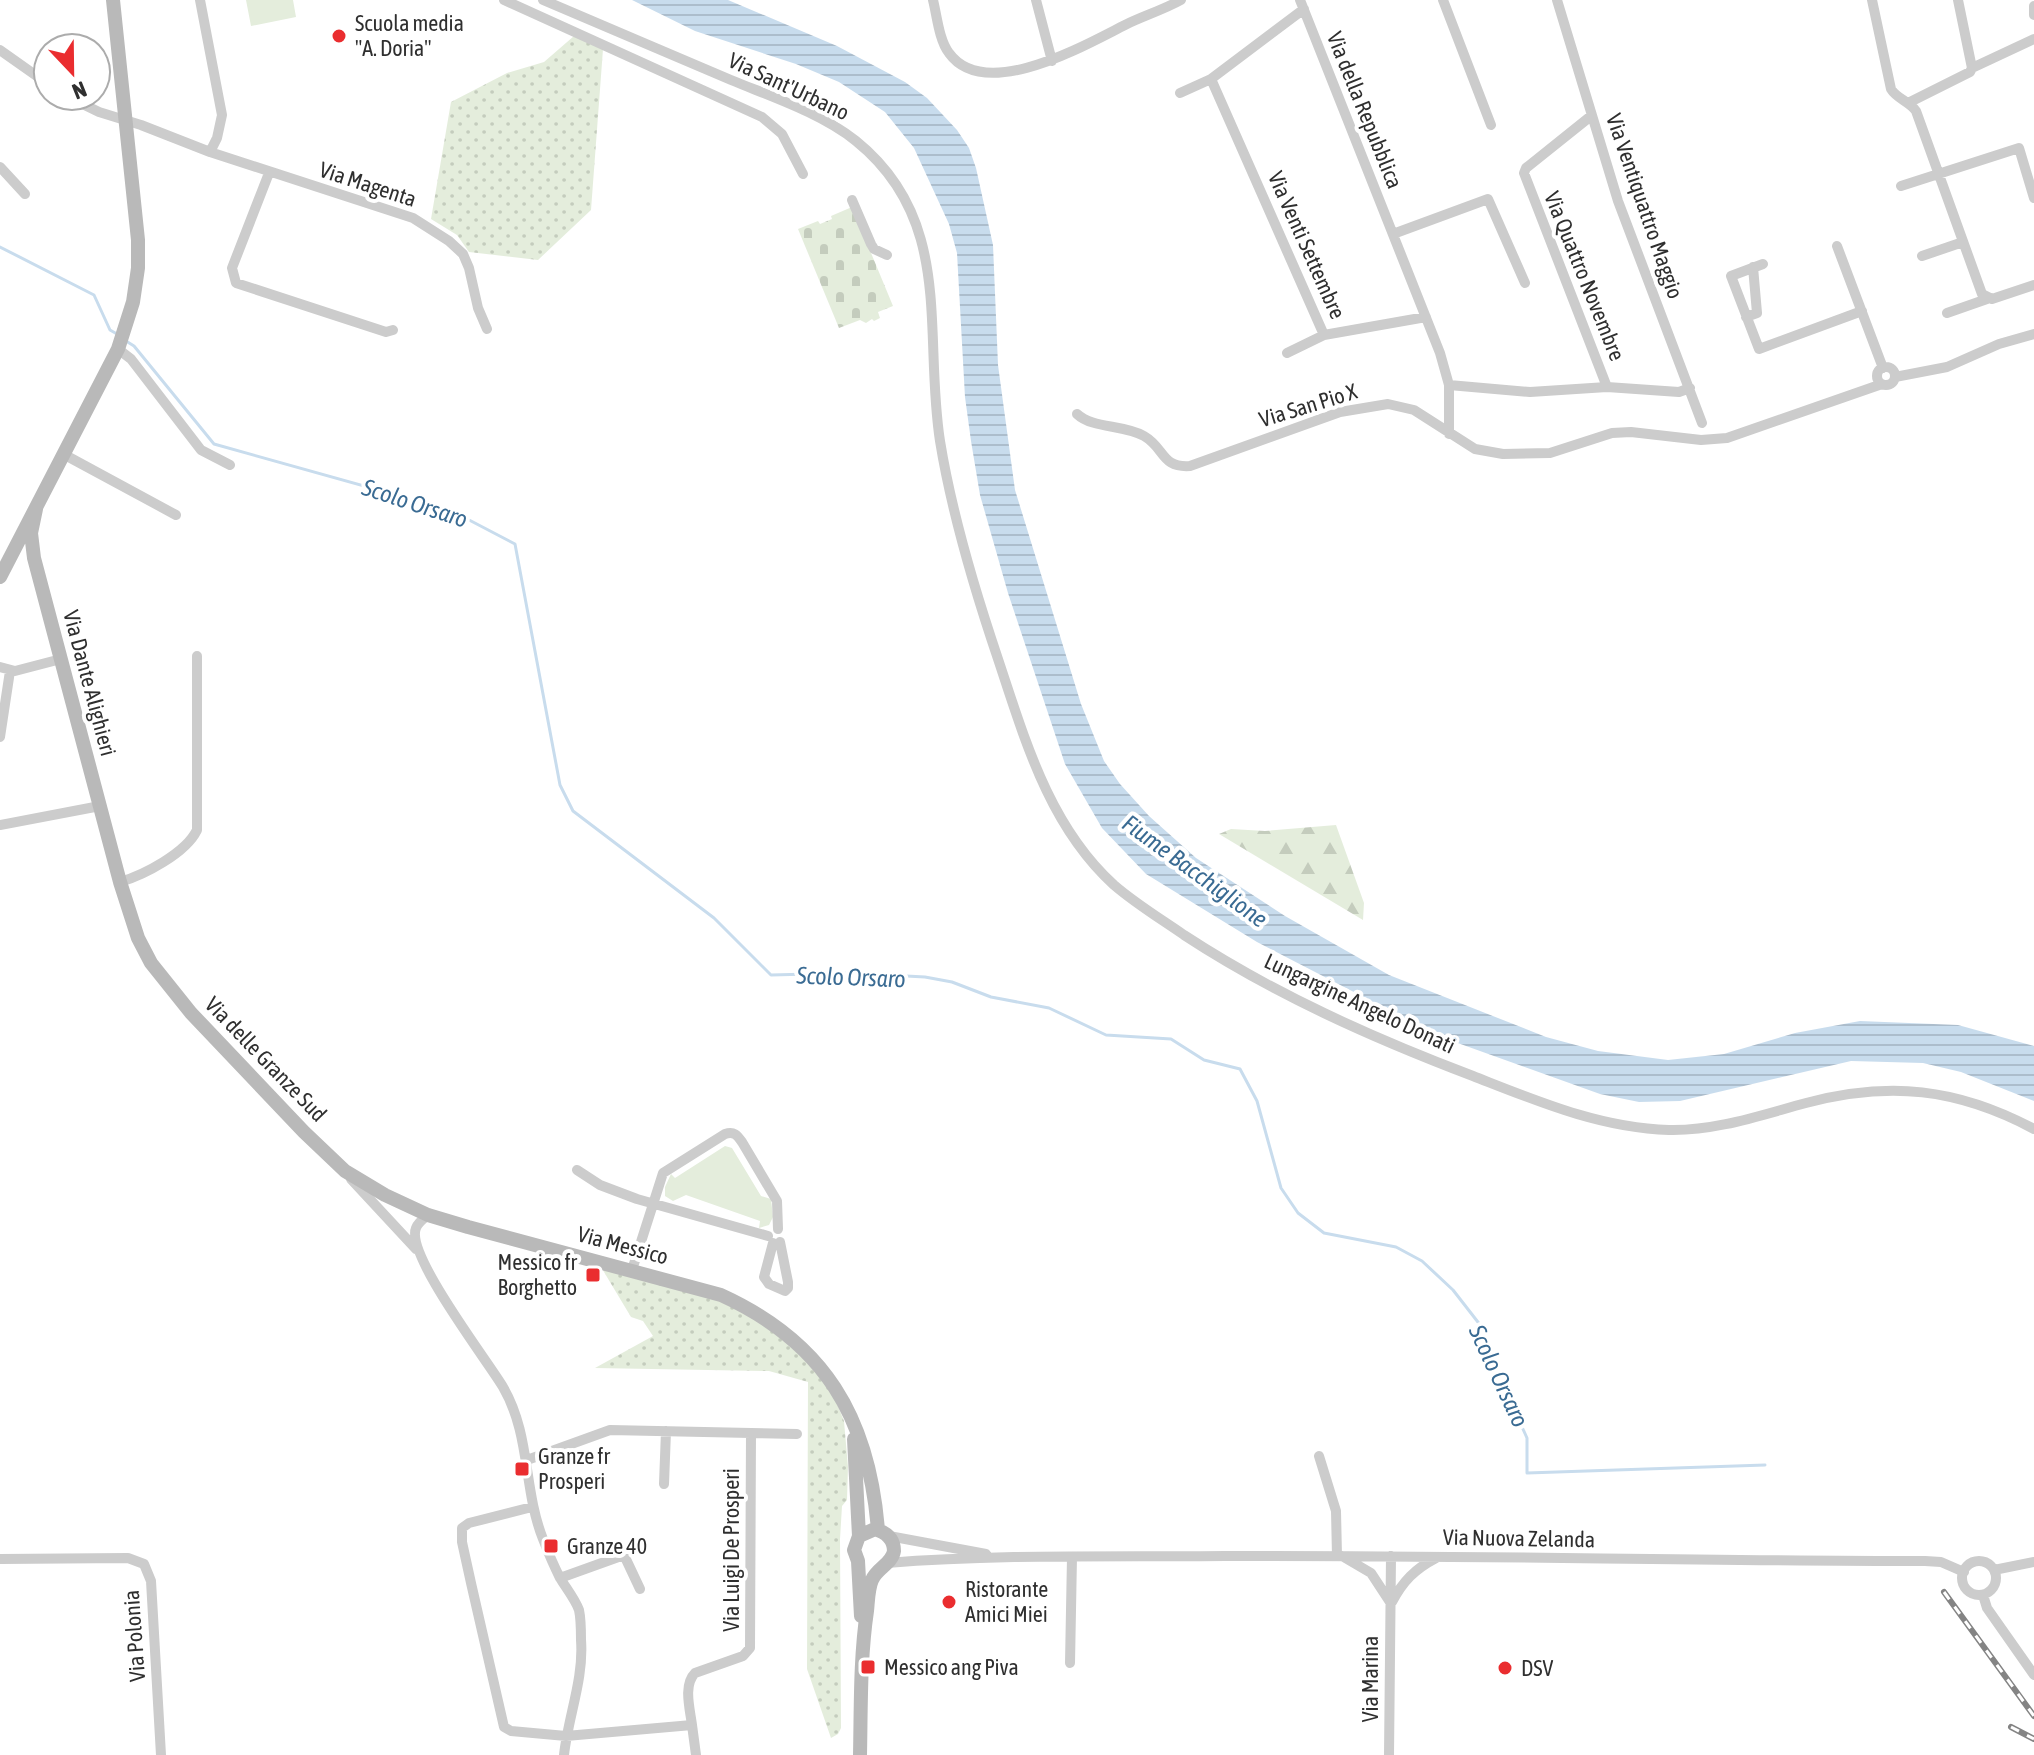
<svg xmlns="http://www.w3.org/2000/svg" width="2034" height="1755" font-family="'Asap Condensed',sans-serif">
<style>
.grass{fill:url(#grass-dots)}
.forest{fill:url(#forest-firs)}
.cemetery{fill:url(#cemetery-stones)}
.park{fill:#e4eddc}
.water{fill:url(#water-rules)}
.lines{fill:none;stroke-linecap:round;stroke-linejoin:round}
.stream{stroke:#c8dced;stroke-width:3}
.street{stroke:#ccc;stroke-width:10}
.secondary{stroke:#b9b9b9;stroke-width:14}
.rail-casing{stroke:#848484;stroke-width:6}
.rail{stroke:#fff;stroke-width:3;stroke-dasharray:9;stroke-linecap:butt}
.poi-dot{fill:#ea2d2f;stroke:#fff;stroke-width:3}
.labels{text-anchor:middle;dominant-baseline:central;stroke-width:8;stroke-linejoin:round;paint-order:stroke}
.poi-label{font-size:22px;fill:#2f2f2f;stroke:#fff;text-anchor:start}
.street-label{font-size:22px;fill:#2f2f2f;stroke:#fff}
.water-label{font-size:24px;font-style:italic;fill:#3a6b93;stroke:#fff}
</style>
<defs>
<pattern id="grass-dots" width="8" height="8" patternUnits="userSpaceOnUse" patternTransform="scale(2)"><rect width="8" height="8" fill="#e4eddc"/><path d="M2 2h.1M6 6h.1" fill="none" stroke="#c4ccbd" stroke-width="1.8" stroke-linecap="round"/></pattern>
<pattern id="forest-firs" width="22" height="20" patternUnits="userSpaceOnUse" patternTransform="scale(2)"><rect width="22" height="20" fill="#e4eddc"/><path d="M5 1l3.5 6h-7zM16 11l3.5 6h-7z" fill="#c4ccbd"/></pattern>
<pattern id="cemetery-stones" width="16" height="16" patternUnits="userSpaceOnUse" patternTransform="scale(2)"><rect width="16" height="16" fill="#e4eddc"/><path d="M2 7V4a2 2 0 0 1 4 0v3zM10 15v-3a2 2 0 0 1 4 0v3z" fill="#c4ccbd"/></pattern>
<pattern id="water-rules" width="6" height="5" patternUnits="userSpaceOnUse" patternTransform="scale(2)"><rect width="6" height="5" fill="#c8dced"/><path d="M0 2.5h6" fill="none" stroke="#acbdcc"/></pattern>
</defs>
<rect width="100%" height="100%" fill="#fff"/>
<path class="grass" d="M574 36 603 49 591 210 538 260 469 252 457 235 431 219 451 102 507 73 544 62Z
M595 1257 721 1293 821 1365 844 1421 848 1467 847 1500 842 1506 840 1539 841 1728 838 1734 831 1738 807 1669 808 1382 769 1371 595 1368 653 1336 643 1321 631 1317Z"/>
<path class="forest" d="M1336 825 1364 903 1363 920 1219 834 1231 829 1265 831Z"/>
<path class="cemetery" d="M852 207 893 306 878 312 880 318 874 321 872 319 866 323 860 320 839 328 798 229 818 221 820 224 832 219 831 216Z"/>
<path class="park" d="M246 0H293L296 17 251 26Z
M725 1146 732 1148 761 1196 771 1199 773 1217 769 1225 759 1228 760 1221 686 1195 673 1201 665 1196V1187L671 1174 675 1178Z"/>
<path class="water" d="M632 0H728L837 46 905 82 927 98 957 130 969 148 976 168 993 245 998 365 1015 490 1081 704 1104 761 1120 784 1149 816 1196 858 1285 916 1389 975 1546 1037 1598 1051 1668 1060 1724 1054 1795 1033 1860 1021 1958 1025 2034 1046V1101L1961 1072 1923 1063 1851 1061 1680 1101 1639 1102 1600 1094 1441 1037 1257 942 1146 874 1102 828 1065 764 1008 593 980 495 971 441 965 397 957 253 949 224 914 148 885 112 839 82 796 64 695 31Z"/>
<g class="lines">
<path class="stream" d="M0 247 94 295 110 330 117 334
M126 341 134 346 214 444 450 510 515 544 560 785 573 811 714 918 771 975 849 973 925 977 952 982 991 997 1049 1008 1106 1035 1171 1039 1204 1060 1240 1069 1257 1101 1281 1188 1298 1213 1324 1233 1396 1247 1422 1261 1453 1290 1481 1326 1499 1376 1527 1438V1473L1765 1465"/>
<path class="street" d="M200 0 222 115 217 138 210 152
M504 0 762 117 782 134 803 174
M543 0C606 27 668 53 731 80 772 97 821 113 856 141 955 221 923 332 940 441 952 515 974 588 998 659 1025 740 1049 826 1114 885 1136 904 1161 919 1184 935 1274 994 1373 1038 1473 1076 1537 1101 1600 1128 1669 1130 1716 1131 1761 1115 1806 1103 1889 1081 1957 1088 2034 1129
M933 0C937 16 939 40 949 53 985 103 1085 45 1125 25 1143 16 1163 10 1181 0
M1036 0 1052 61
M1300 0 1440 353 1449 385V434
M1443 0 1491 125
M1557 0 1618 201 1702 423
M1872 0 1891 89C1897 99 1909 101 1916 111L1982 294 1992 299 2034 285
M1958 0 1972 68
M2034 6V15
M1304 9 1211 79 1324 335
M0 50 48 84
M1180 93 1211 79
M66 96 99 112 141 125 210 152 413 218 449 241 463 254 469 268 478 308 487 329
M1908 103 1970 72 1972 68 2034 39
M1591 116 1526 168 1524 173 1607 387
M0 167 25 194
M269 173 232 268 236 283 386 332 393 330
M1901 186 2019 148 2034 198
M852 200 871 244 874 249 887 255
M1393 234 1488 199 1525 283
M1837 246 1883 368
M1922 256 1963 242
M1763 264 1731 276 1759 349 1862 311
M1947 313 1987 299
M1746 317 1757 313 1753 267
M118 349 131 359 201 450 230 465
M1287 353 1324 335 1426 317
M1877 376a9 9 0 1 1 18 0a9 9 0 1 1-18 0Z
M1895 377 1947 367 1999 344 2034 334
M1449 385 1530 392 1607 387 1679 392 1690 388
M1077 414C1093 429 1123 424 1144 436 1165 448 1161 468 1190 466L1340 412 1388 404 1414 410 1475 449 1503 454 1550 453 1612 433 1631 432 1701 440 1727 438 1882 384
M65 455 176 515
M0 667 15 671 61 659
M0 737 10 671
M0 825 100 806
M120 882C144 875 186 853 197 830V656
M577 1170 600 1185 637 1199 768 1236
M351 1179 416 1249
M428 1215C424 1218 418 1223 416 1228 405 1254 487 1360 503 1387 531 1435 523 1489 543 1539 548 1552 554 1566 560 1578 566 1588 575 1599 579 1610 581 1619 581 1631 581 1640 584 1679 568 1717 564 1755
M773 1243 764 1277 769 1284 785 1291 788 1288V1282L780 1242
M632 1270 663 1173 725 1134C734 1131 737 1135 742 1142L777 1201 778 1229
M751 1433 797 1434
M1319 1456 1336 1511 1337 1556
M527 1460 610 1430 751 1433 750 1648 743 1656 695 1673C683 1685 690 1709 692 1725
M664 1484 666 1431
M532 1507 469 1523 462 1528V1542L471 1583 504 1727 511 1731 566 1736 692 1725 696 1755
M889 1536 986 1554
M1342 1556 1371 1573 1390 1602
M0 1559 128 1558 144 1564 151 1581 161 1755
M1962 1578a17 17 0 1 1 34 0a17 17 0 1 1-34 0Z
M887 1563C1000 1554 1113 1557 1225 1556 1459 1555 1692 1561 1925 1561L1941 1562 1964 1572
M1994 1570 2034 1562
M560 1578 624 1555 640 1589
M1983 1595 1987 1608 2034 1675
M1392 1602C1403 1581 1415 1569 1436 1558
M1070 1663 1072 1557
M1389 1755 1391 1556"/>
<path class="secondary" d="M36 509 31 533 34 558 120 882 138 938 151 963 191 1013 304 1132 345 1171 385 1195 428 1215 468 1227 721 1295C824 1342 869 1417 878 1530
M0 577 118 349 133 302 138 268V240L113 0
M854 1439 859 1536 854 1550 858 1561 861 1616
M859 1536 875 1529C885 1532 894 1538 894 1551 892 1564 877 1568 872 1580 868 1589 868 1602 867 1611 860 1658 861 1707 860 1755"/>
<g class="rail-casing">
<path id="rail" d="M1944 1592 2034 1716
M2011 1727 2034 1739"/>
</g>
<use href="#rail" class="rail"/>
</g>
<g class="poi-dot">
<circle cx="339" cy="36" r="8"/>
<rect x="585" y="1267" width="16" height="16" rx="4"/>
<rect x="514" y="1461" width="16" height="16" rx="4"/>
<rect x="543" y="1538" width="16" height="16" rx="4"/>
<circle cx="949" cy="1602" r="8"/>
<rect x="860" y="1659" width="16" height="16" rx="4"/>
<circle cx="1505" cy="1668" r="8"/>
</g>
<g class="labels">
<g class="poi-label">
<text x="355" y="23">Scuola media<tspan x="355" dy="25">"A. Doria"</tspan></text>
<text x="577" y="1262" text-anchor="end">Messico fr<tspan x="577" dy="25">Borghetto</tspan></text>
<text x="538" y="1456">Granze fr<tspan x="538" dy="25">Prosperi</tspan></text>
<text x="567" y="1546">Granze 40</text>
<text x="965" y="1589">Ristorante<tspan x="965" dy="25">Amici Miei</tspan></text>
<text x="884" y="1667">Messico ang Piva</text>
<text x="1521" y="1668">DSV</text>
</g>
<g class="street-label">
<text transform="translate(789 86) rotate(25)">Via Sant'Urbano</text>
<text transform="translate(1365 110) rotate(68)">Via della Repubblica</text>
<text transform="translate(368 184) rotate(18)">Via Magenta</text>
<text transform="translate(1645 206) rotate(71)">Via Ventiquattro Maggio</text>
<text transform="translate(1307 245) rotate(66)">Via Venti Settembre</text>
<text transform="translate(1585 276) rotate(68)">Via Quattro Novembre</text>
<text transform="translate(1308 405) rotate(-17)">Via San Pio X</text>
<text transform="translate(90 683) rotate(75)">Via Dante Alighieri</text>
<text transform="translate(1360 1003) rotate(25)">Lungargine Angelo Donati</text>
<text transform="translate(266 1059) rotate(46)">Via delle Granze Sud</text>
<text transform="translate(623 1245) rotate(15)">Via Messico</text>
<text transform="translate(1519 1538) rotate(1)">Via Nuova Zelanda</text>
<text transform="translate(731 1550) rotate(-90)">Via Luigi De Prosperi</text>
<text transform="translate(134 1636) rotate(-94)">Via Polonia</text>
<text transform="translate(1370 1679) rotate(-90)">Via Marina</text>
</g>
<g class="water-label">
<text transform="translate(415 503) rotate(18)">Scolo Orsaro</text>
<text transform="translate(1195 871) rotate(36)">Fiume Bacchiglione</text>
<text transform="translate(851 977) rotate(2)">Scolo Orsaro</text>
<text transform="translate(1499 1376) rotate(65)">Scolo Orsaro</text>
</g>
</g>
<g transform="translate(72 72) rotate(158)"><circle r="38" fill="#ffffff" stroke="#acacac" stroke-width="2"/>
<path d="M0-6L14 30L0 20L-14 30Z" fill="#ea2d2f"/>
<text y="-12" font-size="22" font-weight="bold" text-anchor="middle" fill="#2f2f2f">N</text>
</g>
</svg>
